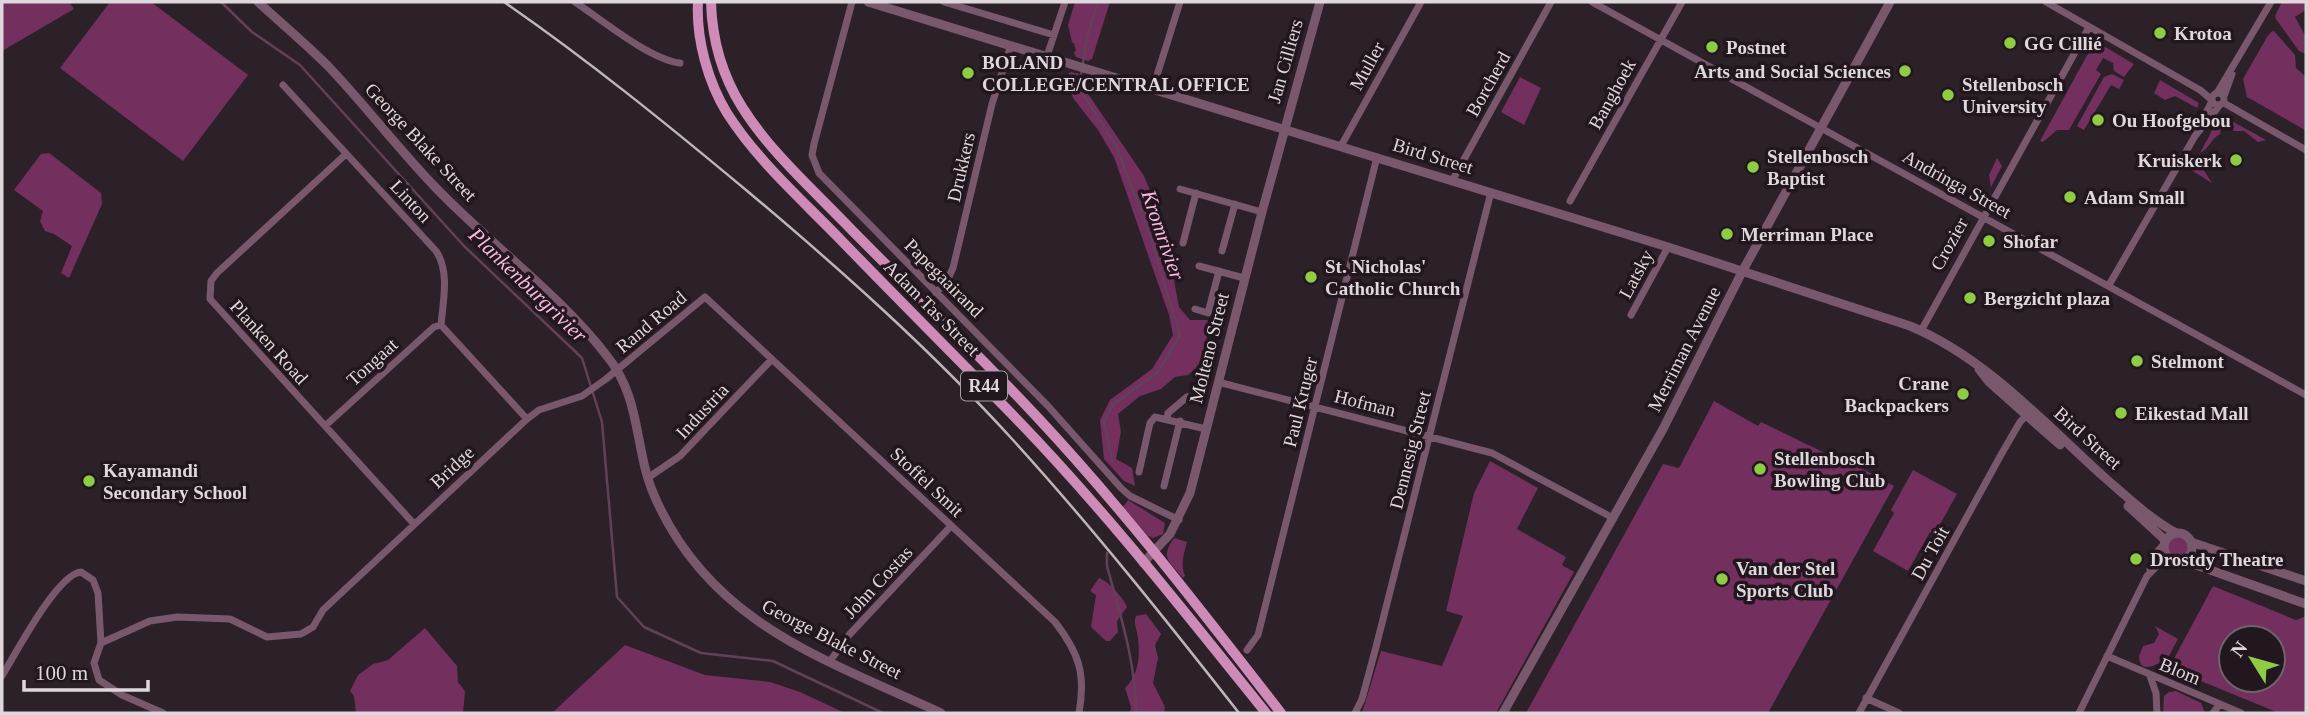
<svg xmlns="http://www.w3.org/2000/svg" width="2308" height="715" font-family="'Times New Roman',serif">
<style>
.green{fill:#732f5e;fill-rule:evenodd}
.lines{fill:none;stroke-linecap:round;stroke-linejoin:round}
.stream{stroke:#63405a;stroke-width:2.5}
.minor{stroke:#79586d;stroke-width:7}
.tertiary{stroke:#79586d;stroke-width:9}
.primary{stroke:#cf8bb7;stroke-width:10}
.rail{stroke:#bdb5ba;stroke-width:2.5}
.poi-dot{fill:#8ecd43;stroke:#22171e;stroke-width:2.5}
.labels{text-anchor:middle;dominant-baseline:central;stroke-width:7;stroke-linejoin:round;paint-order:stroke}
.shield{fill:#22171e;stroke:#a69da2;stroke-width:2}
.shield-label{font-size:18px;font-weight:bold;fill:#ded7db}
.poi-label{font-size:19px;font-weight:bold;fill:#ded7db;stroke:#22171e;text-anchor:start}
.street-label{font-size:19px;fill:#ded7db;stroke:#22171e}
.water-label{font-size:21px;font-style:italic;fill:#f9b9e1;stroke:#22171e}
</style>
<rect width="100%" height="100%" fill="#2c2128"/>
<path class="green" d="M2 2H69L74 9 2 51Z
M110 2H151L248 75 183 161 60 68Z
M1075 2H1110L1092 59 1088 61 1076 57 1074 52 1076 50 1074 44 1072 42 1068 25Z
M2282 2H2306V10L2295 17 2306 37V54L2299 51 2276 19 2275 16Z
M2274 31 2295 55 2296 68 2306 77 2305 130 2247 97 2243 79 2267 37 2271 32Z
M2095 41 2134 64 2124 77 2114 71 2113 63 2103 58 2096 70 2101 74 2069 130H2057L2043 142 2040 141Z
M1071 72 1083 75 1084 88 1144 176 1162 219 1159 235 1174 280 1179 307 1190 320H1209L1205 353 1197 367 1188 375 1175 377 1161 389 1140 396 1118 414 1121 432 1116 459 1132 468 1135 486 1124 481 1104 459 1100 420 1110 400 1152 369 1173 335 1169 315 1114 157 1098 130 1073 98 1068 83 1069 73Z
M2112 74 2124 80 2119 89 2111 85 2084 130 2077 126 2104 77Z
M1520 77 1541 88 1524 125 1501 112Z
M2160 80 2199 103 2197 108 2175 96 2165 100 2154 93Z
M2230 120 2266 140 2258 142 2244 131H2234L2226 124Z
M2216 123H2222L2220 134C2210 140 2210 148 2200 153L2201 166 2212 183 2191 170Z
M49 153 101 193 102 204 69 278 61 273 72 246 54 234 45 231 40 221 43 211 14 190 41 154Z
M1997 158 2002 166 1991 187 1989 175Z
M1714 401 1758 426 1761 422 1825 453 1839 456 1894 486 1768 713H1526L1663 464 1679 468Z
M1490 461 1538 488 1517 529 1566 557 1562 565 1574 572 1496 713H1362L1381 651 1442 666 1463 616 1446 611 1474 493Z
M1913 470 1957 494 1934 535 1930 532 1908 571 1873 551 1894 513 1891 510Z
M1128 500 1165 523 1163 534 1153 538 1147 535 1123 507Z
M2166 547a11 11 0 1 1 22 0a11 11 0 1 1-22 0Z
M1174 538 1187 542C1184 554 1180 564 1185 576L1183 578C1169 561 1160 558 1174 538Z
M1099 578C1107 580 1124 598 1127 607L1117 621 1118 632 1110 641H1106L1091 627 1096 595 1090 591Z
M2213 586 2296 620 2306 616V713H2279L2169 668ZM2231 638H2273V680H2231Z
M1146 614 1161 634 1155 645 1158 658 1153 683 1165 707 1164 713H1130L1131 707 1125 688C1139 674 1140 657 1138 638 1137 629 1133 624 1136 616Z
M2155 626 2178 639 2164 665 2159 663C2149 668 2140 671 2139 656L2143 646 2154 643 2159 634Z
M425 628 457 666 458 682 465 691 463 713H356L354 696 350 691 358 675 373 664 388 660Z
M625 645 705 675 770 682 800 692 845 713H552Z
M2176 691 2201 703 2205 713H2163L2164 696 2169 692Z"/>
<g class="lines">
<path class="stream" d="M221 2 252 32 300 65 464 246 582 358 602 422 617 597 644 627 701 653 773 661 883 713
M1098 2 1087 37 1079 88 1116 145 1150 236 1180 335 1158 372 1114 404 1104 421 1112 460
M1107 553V566C1120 614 1136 663 1136 713"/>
<path class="minor" d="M575 2C602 20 649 59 680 63
M852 2 814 144 812 155 819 173 1048 406 1121 488 1130 496 1179 520
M944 2 1054 35
M1592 2 2306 395
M2046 2 2200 90 2212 100
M1047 56 1065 2
M283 85 436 251C450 272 443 301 441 325L527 419
M1153 88 1180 2
M2212 99a6 6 0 1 1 12 0a6 6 0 1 1-12 0Z
M2217 93 2271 2
M2224 96 2232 74
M2224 103 2306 150
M2196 132 2212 101
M1341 146 1421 2
M346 154 217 273 211 281 210 299 414 524
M1452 181 1551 2
M1180 189 1262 212
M1570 201 1682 2
M1183 243 1196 193
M1222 251 1235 204
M1199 266 1244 278
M2109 285 2195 136 2219 106
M936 293 947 281 953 268 992 104 1011 45
M1195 309 1208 313 1219 271
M1631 315 1668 247
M1921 331 2089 27
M1218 382 1492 453 1613 518
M1167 418 1168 413 1187 397
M325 426 434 327 441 325
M1139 472 1150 423 1155 417 1206 429
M649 477 680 456 772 359
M1164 486 1180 421
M2150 569 2156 553 2164 544
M101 643 150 621 177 617 230 619 267 637 301 634 313 627 323 610 527 419 539 410 582 396 606 379 705 297 1055 622C1079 653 1086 674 1079 713
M1247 650 1258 635 1377 157
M2107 656 2241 713
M830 661 849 635 951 526
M2 676C15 655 57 574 81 572L93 580 98 593 101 643 94 663 99 680 122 695 163 713
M2150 676 2156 693 2157 713
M1866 698 1899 713
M1355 713 1362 699 1376 647 1491 192
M1859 713 2002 453 2020 422 2029 413
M2079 713 2147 576 2159 564 2175 561
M2213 713 2220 704"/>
<path class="tertiary" d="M258 2C281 23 306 44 328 66 366 106 399 150 437 189 491 245 560 295 607 356 642 399 634 449 654 495 709 623 824 659 941 713
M868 2 1668 247 1910 326C1986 358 2043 422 2104 477 2127 497 2149 518 2176 533
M1979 369 1989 382 2060 445
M2128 506 2165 540
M2164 547a14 14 0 1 1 28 0a14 14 0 1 1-28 0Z
M2191 542 2306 581
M2182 560 2306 604
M1143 563 1170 534 1190 493 1262 212 1320 2
M1503 713 1663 429 1742 272 1890 2"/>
<path class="primary" d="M698 2C696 39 708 82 727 113 757 160 799 197 837 236 891 292 946 347 1001 403 1096 499 1181 607 1266 713
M711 2C712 39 722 75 742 107 769 150 809 186 844 222 908 288 976 351 1038 418 1125 511 1203 613 1281 713"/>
<path class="rail" d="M504 2C588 60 668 125 746 190 839 268 931 350 1013 440 1093 528 1166 620 1239 713"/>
</g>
<g class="poi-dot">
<circle cx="2160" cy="33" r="7"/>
<circle cx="2010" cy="43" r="7"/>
<circle cx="1712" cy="47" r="7"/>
<circle cx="1905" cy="71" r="7"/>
<circle cx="968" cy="73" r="7"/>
<circle cx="1948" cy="95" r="7"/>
<circle cx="2098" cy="120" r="7"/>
<circle cx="2236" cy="160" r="7"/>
<circle cx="1753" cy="167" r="7"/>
<circle cx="2070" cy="197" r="7"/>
<circle cx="1727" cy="234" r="7"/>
<circle cx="1989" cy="241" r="7"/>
<circle cx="1311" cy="277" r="7"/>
<circle cx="1970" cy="298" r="7"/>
<circle cx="2137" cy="361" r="7"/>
<circle cx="1963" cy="394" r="7"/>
<circle cx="2121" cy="413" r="7"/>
<circle cx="1760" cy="469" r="7"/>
<circle cx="89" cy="481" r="7"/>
<circle cx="2136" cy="559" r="7"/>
<circle cx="1722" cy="579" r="7"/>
</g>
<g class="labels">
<rect class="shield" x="961" y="371.5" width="46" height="29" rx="5"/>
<g class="shield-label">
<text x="984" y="386">R44</text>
</g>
<g class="poi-label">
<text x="2174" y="33">Krotoa</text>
<text x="2024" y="43">GG Cillié</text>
<text x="1726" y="47">Postnet</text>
<text x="982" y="62">BOLAND<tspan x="982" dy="22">COLLEGE/CENTRAL OFFICE</tspan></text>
<text x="1891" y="71" text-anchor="end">Arts and Social Sciences</text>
<text x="1962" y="84">Stellenbosch<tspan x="1962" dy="22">University</tspan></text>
<text x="2112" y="120">Ou Hoofgebou</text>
<text x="1767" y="156">Stellenbosch<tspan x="1767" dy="22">Baptist</tspan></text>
<text x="2222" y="160" text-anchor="end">Kruiskerk</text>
<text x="2084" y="197">Adam Small</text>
<text x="1741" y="234">Merriman Place</text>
<text x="2003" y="241">Shofar</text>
<text x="1325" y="266">St. Nicholas'<tspan x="1325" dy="22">Catholic Church</tspan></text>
<text x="1984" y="298">Bergzicht plaza</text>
<text x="2151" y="361">Stelmont</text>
<text x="1949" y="383" text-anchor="end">Crane<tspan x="1949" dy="22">Backpackers</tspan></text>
<text x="2135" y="413">Eikestad Mall</text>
<text x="1774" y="458">Stellenbosch<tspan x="1774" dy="22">Bowling Club</tspan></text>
<text x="103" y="470">Kayamandi<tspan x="103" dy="22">Secondary School</tspan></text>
<text x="2150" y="559">Drostdy Theatre</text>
<text x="1736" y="568">Van der Stel<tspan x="1736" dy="22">Sports Club</tspan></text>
</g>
<g class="street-label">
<text transform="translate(1285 61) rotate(-74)">Jan Cilliers</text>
<text transform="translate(1367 66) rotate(-61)">Muller</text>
<text transform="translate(1488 84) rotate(-61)">Borcherd</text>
<text transform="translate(1612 94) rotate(-61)">Banghoek</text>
<text transform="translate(421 142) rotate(47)">George Blake Street</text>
<text transform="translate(1433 156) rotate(17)">Bird Street</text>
<text transform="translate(961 167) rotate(-77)">Drukkers</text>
<text transform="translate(1957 184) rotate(29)">Andringa Street</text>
<text transform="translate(411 201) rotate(47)">Linton</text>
<text transform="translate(1949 244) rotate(-61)">Crozier</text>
<text transform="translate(1636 274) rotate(-62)">Latsky</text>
<text transform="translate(944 278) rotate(45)">Papegaairand</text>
<text transform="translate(932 308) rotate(45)">Adam Tas Street</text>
<text transform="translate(651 322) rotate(-40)">Rand Road</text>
<text transform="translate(269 342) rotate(48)">Planken Road</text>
<text transform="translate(1209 348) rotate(-76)">Molteno Street</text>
<text transform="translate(1684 349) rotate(-63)">Merriman Avenue</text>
<text transform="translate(372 362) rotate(-42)">Tongaat</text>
<text transform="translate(1300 402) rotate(-76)">Paul Kruger</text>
<text transform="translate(1365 403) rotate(14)">Hofman</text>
<text transform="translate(702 411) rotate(-47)">Industria</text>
<text transform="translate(2088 438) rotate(42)">Bird Street</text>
<text transform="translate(1410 450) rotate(-76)">Dennesig Street</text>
<text transform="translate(452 467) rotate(-43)">Bridge</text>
<text transform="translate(927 482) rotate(43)">Stoffel Smit</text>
<text transform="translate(1930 553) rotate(-61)">Du Toit</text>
<text transform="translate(878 582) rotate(-47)">John Costas</text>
<text transform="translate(832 639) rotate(27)">George Blake Street</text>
<text transform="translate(2180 671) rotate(22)">Blom</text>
</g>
<g class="water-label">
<text transform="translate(1163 235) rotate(71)">Kromrivier</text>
<text transform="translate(528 285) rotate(44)">Plankenburgrivier</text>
</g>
</g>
<rect width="2308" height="715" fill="none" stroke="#ded7db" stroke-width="7"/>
<g transform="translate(2252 659) rotate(307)"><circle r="33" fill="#22171e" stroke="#6d646a" stroke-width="2"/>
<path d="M0-5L12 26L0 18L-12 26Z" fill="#8ecd43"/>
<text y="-10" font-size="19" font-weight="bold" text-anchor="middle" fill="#ded7db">N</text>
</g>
<path d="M24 680v10h124v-10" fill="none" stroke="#ded7db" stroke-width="3.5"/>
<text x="35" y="680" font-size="21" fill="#ded7db" stroke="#22171e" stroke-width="5" paint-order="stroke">100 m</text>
</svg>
